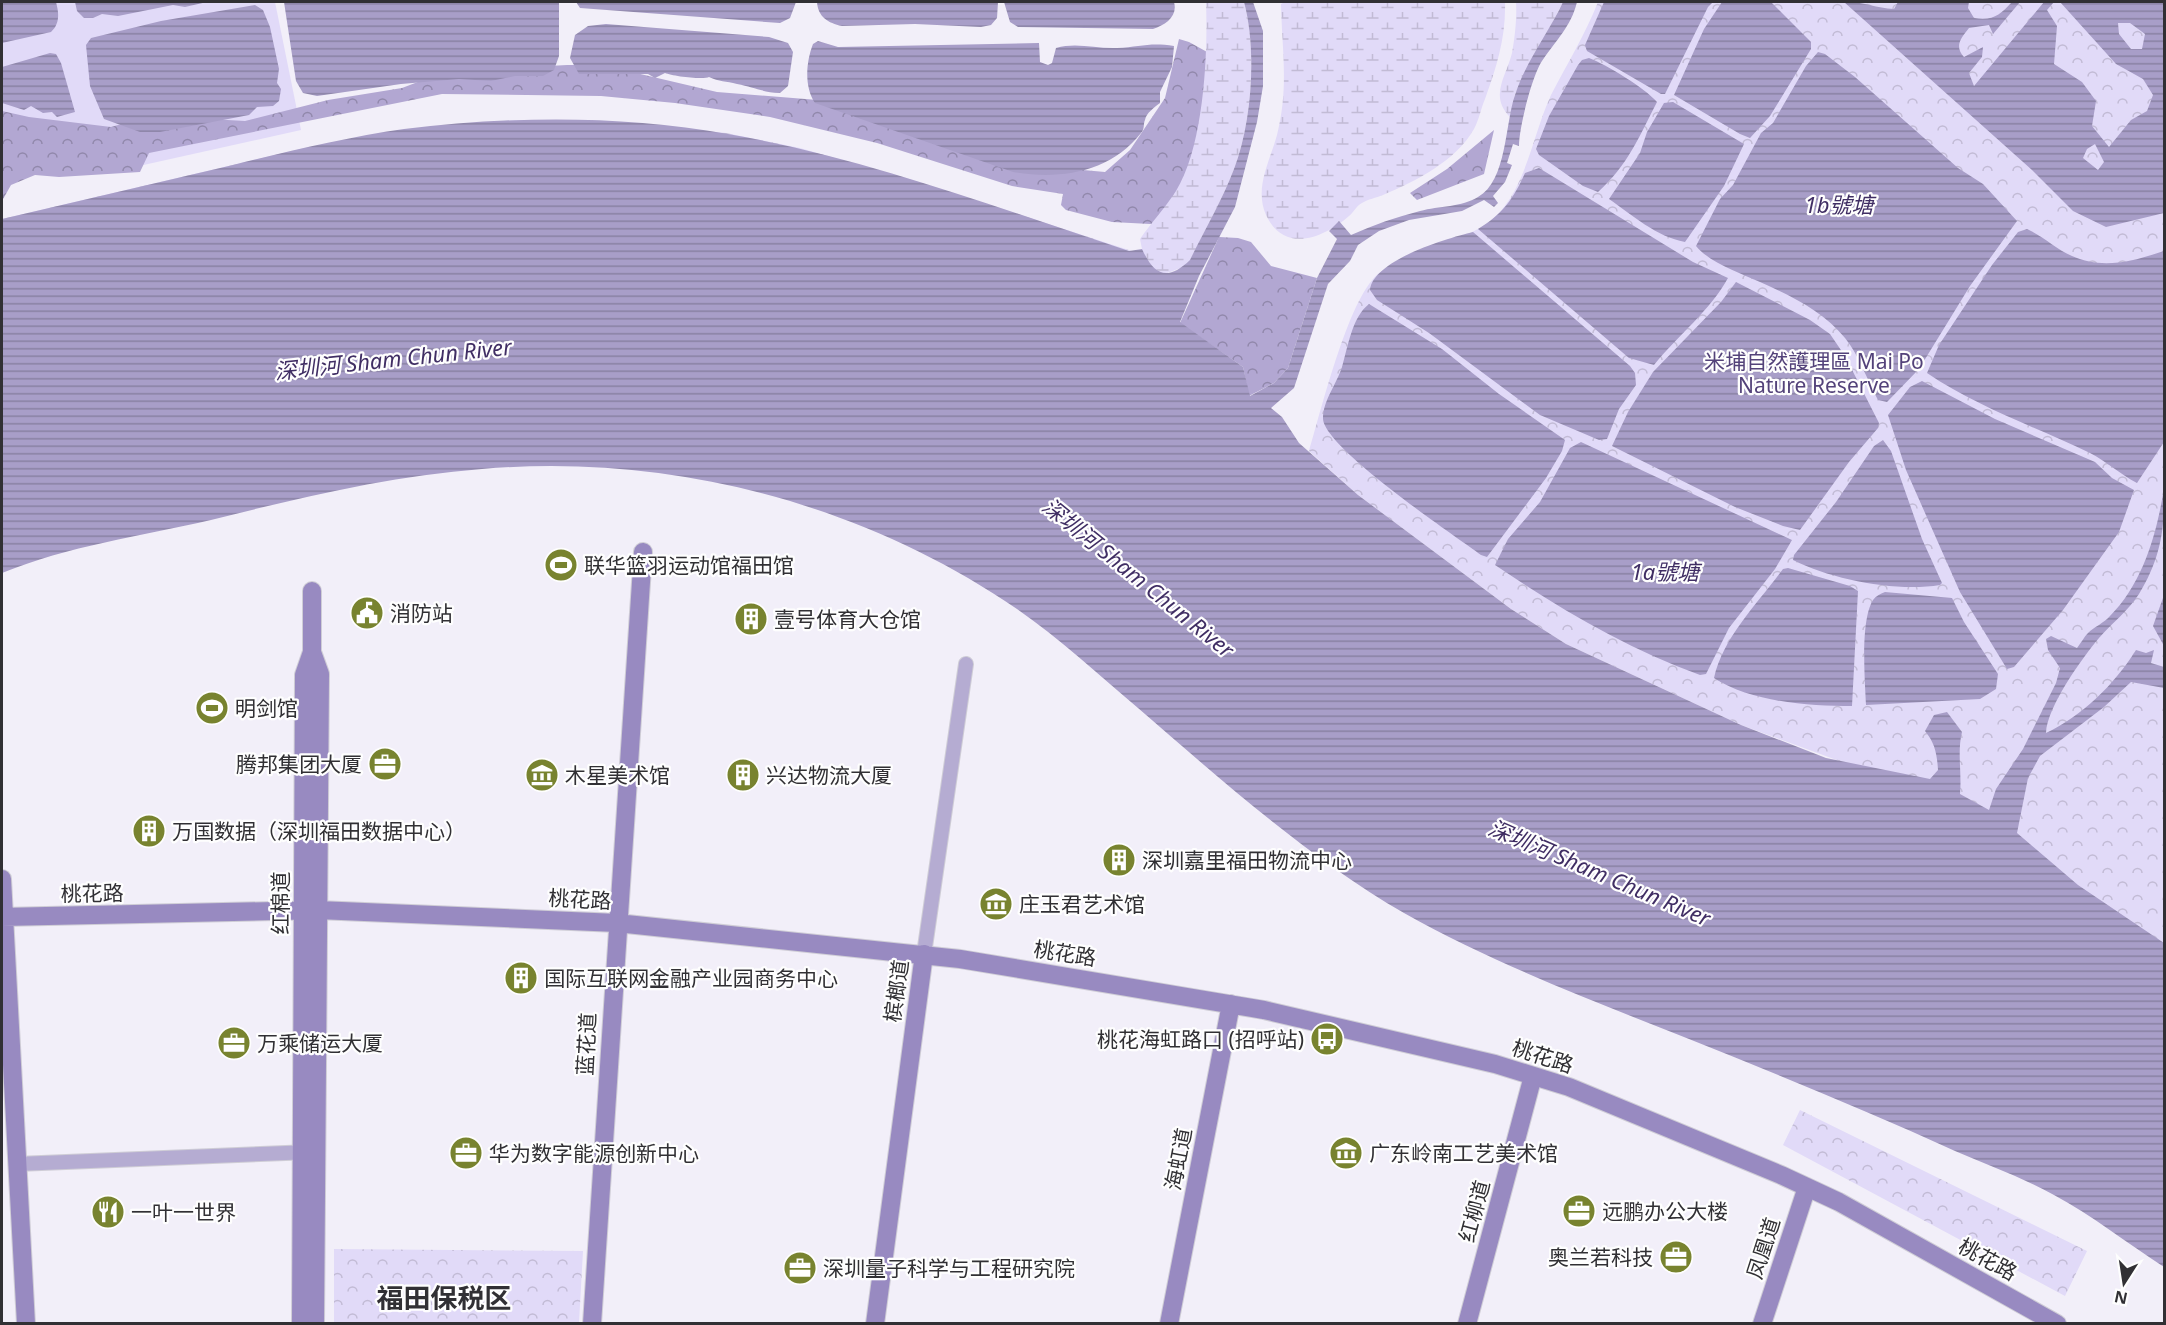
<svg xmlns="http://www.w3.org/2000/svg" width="2166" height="1325" font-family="'Noto Sans','Noto Sans SC',sans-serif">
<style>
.grass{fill:#e1daf8}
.forest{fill:url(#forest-crowns)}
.wetland{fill:url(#wetland-marsh)}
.park{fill:url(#park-crowns)}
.water{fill:url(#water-rules);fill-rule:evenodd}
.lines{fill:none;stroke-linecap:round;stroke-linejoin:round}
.street-casing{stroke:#cfcdd6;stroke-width:16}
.secondary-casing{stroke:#cfcdd6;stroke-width:20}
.street{stroke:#b5acd2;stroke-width:14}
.secondary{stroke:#988ac1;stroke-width:18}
.labels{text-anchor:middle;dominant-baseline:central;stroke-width:4.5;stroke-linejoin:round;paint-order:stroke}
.park-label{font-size:21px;fill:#53427a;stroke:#fefefe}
.poi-label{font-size:21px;fill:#313034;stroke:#fefefe;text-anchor:start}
.street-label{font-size:21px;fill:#313034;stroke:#fefefe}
.water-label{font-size:22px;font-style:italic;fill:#402e64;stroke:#fefefe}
.district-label{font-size:27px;font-weight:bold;fill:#313034;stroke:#fefefe}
</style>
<defs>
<pattern id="forest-crowns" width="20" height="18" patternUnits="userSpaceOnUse" patternTransform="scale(1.5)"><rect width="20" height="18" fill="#b2a7d2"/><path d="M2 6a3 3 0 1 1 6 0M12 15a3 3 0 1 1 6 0" fill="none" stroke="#9188ab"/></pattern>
<pattern id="wetland-marsh" width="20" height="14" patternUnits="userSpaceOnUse" patternTransform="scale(1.5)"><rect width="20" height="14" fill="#e1daf8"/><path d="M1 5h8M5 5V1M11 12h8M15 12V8" fill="none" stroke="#c2bbd5"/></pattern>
<pattern id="park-crowns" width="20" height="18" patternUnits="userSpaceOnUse" patternTransform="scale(1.5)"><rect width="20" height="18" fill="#e1daf8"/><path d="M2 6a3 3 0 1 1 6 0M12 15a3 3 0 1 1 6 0" fill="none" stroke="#c2bbd5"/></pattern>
<pattern id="water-rules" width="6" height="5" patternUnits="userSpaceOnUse" patternTransform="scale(1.5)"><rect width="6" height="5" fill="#a89ec8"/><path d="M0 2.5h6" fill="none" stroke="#8981a3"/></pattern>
</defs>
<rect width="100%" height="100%" fill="#f2eff9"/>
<path class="grass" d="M2 2H275L301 130 121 170 2 135Z"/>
<path class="forest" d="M1179 39 1189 42 1218 58 1217 125 1169 225 1112 222 1066 210 1061 205 1063 194 1012 186 877 143 770 117 675 103 601 96 442 94 149 153 140 172 59 177 35 175 11 185 2 201V111L29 117 111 127 132 121 192 118 245 121 328 100 402 88 444 72 567 65H602L717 92 830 101 1050 167 1105 172 1130 150 1165 98Z
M1494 130 1484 174 1417 200 1410 193 1447 169Z
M1219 237 1238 238 1251 242 1271 266 1317 278 1288 368 1274 383 1249 396 1243 367 1180 323Z"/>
<path class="wetland" d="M1206 2H1244C1257 50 1252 122 1234 169 1222 201 1204 231 1190 261L1183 267 1165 274 2 219 305 148 403 130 515 120H588L726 133 800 148 918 182 1135 252 1142 249 1140 239C1151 223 1165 208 1176 191 1204 146 1208 54 1206 2Z
M1285 2H1505C1506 37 1497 66 1485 99 1481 108 1479 120 1474 129 1456 161 1416 181 1383 195 1376 198 1368 199 1362 203 1356 206 1354 212 1349 216 1325 237 1285 255 1266 215 1254 188 1270 161 1277 135 1289 87 1282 52 1281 4Z
M1516 2H1563L1515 94 1510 117C1489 96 1506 77 1512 53 1515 37 1517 17 1516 2Z"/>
<path class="park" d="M1598 2H2164V1081L1842 762 1741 725 1566 644 1511 609 1358 495 1309 451C1321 411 1348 299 1378 274 1387 266 1401 262 1411 257 1437 243 1476 237 1497 215 1527 184 1533 134 1551 95 1567 64 1585 35 1598 2Z
M1800 1110 2087 1251 2065 1296 1783 1145Z
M334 1249 583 1251 579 1323H334Z"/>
<path class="water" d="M2 2H56C59 13 60 24 51 32L2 43Z
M75 2H207L185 7 173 5 118 16 102 14 93 18H84L77 11Z
M284 2H559V56L554 70 543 76H515L491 81 459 79 401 84 317 96 303 93 296 81Z
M576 2H796L790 18 780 23 580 8Z
M817 2H998L997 18 991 25 981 27 915 24 842 26C828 23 818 17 817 2Z
M1004 2H1174C1178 16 1166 25 1153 29L1018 27 1010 22Z
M1244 2H1253L1263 31V86L1257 122 1235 207 1199 276 1180 322 1243 367 1250 396 1274 383 1288 368 1317 278 1337 239 1329 231 1339 221 1351 235C1373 225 1396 217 1420 211 1439 206 1462 207 1478 197 1507 181 1505 123 1515 95 1526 61 1548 34 1563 2H1577C1571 27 1556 40 1542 61 1532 76 1519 128 1519 146L1513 144 1507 163 1512 165 1505 182 1493 196 1498 203 1494 207 1484 200 1462 211 1409 220 1379 231 1358 245 1350 261 1328 284 1294 388 1271 408 1282 417 1299 443 1358 495 1511 609 1566 644 1741 725 1826 758 1930 779 1938 770C1937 754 1935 743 1925 731L1934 715 1947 712 1962 732C1957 752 1962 773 1960 794L1989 810 1996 789 2023 749 2056 683 2060 668 2048 650 2046 639 2051 636 2077 648C2081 643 2084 637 2088 633 2094 627 2104 623 2110 616 2143 583 2157 533 2164 488 2165 528 2161 558 2139 594 2129 610 2112 623 2099 638 2082 658 2047 707 2046 733 2082 716 2114 685 2136 650L2146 653 2154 650 2151 663 2164 667V688L2131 682 2104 707 2040 756 2028 778 2017 833 2078 885 2164 943V1267C2128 1244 2092 1215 2054 1195 2023 1178 1988 1165 1955 1151 1868 1111 1779 1075 1689 1039 1593 1001 1495 964 1404 913 1310 859 1220 779 1138 708 1098 674 1060 639 1017 609 862 503 670 453 482 469 390 476 299 498 211 520 141 536 68 546 2 573V219C79 201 156 183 233 165 290 151 347 137 404 129 511 116 622 115 728 134 866 158 998 208 1129 251L1142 249C1154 275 1167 282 1190 260 1204 231 1222 201 1234 169 1252 122 1257 50 1244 2Z
M1604 2H1713L1708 7 1665 94H1661L1587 51 1585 45Z
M1722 2H1771L1811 42V49L1770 116 1750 138 1740 134 1674 95 1704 29Z
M1844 2C1863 1 1875 8 1894 9L1898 2H1969L1968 8 1974 18C1993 21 2000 15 2012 2H2020L1993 34 1989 25 1969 28C1961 38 1954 46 1964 57L1983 47 1982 57 1969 73 1974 86 2044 2H2054L2047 10 2057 26 2054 64 2082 82 2096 101 2092 126 2109 147 2131 120 2147 111 2153 95 2143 79 2116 64 2060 2H2164V213L2106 227 2073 211 2032 170ZM2118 23H2130L2145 34 2142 49H2131L2119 34ZM2095 144 2104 162 2098 170 2083 158 2087 149Z
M255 5 263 10 270 27 279 69 277 83 281 89 279 101 273 106 257 107 249 115 160 132H140L104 119 90 86 86 45 91 38 161 21Z
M606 24 769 37 788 43 793 52 788 86 780 93C761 92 754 87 737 84 726 81 719 82 709 77 703 80 672 76 665 73L655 78 648 74H579L570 58 575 35 588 26Z
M818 41 838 47 1039 43 1040 62 1048 65 1052 63 1056 48C1077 42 1096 49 1117 48 1140 47 1150 42 1174 46L1172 67 1160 92V103C1155 107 1146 113 1145 120 1143 124 1145 129 1141 133 1110 173 1059 180 1013 172L815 103C804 87 806 62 813 44Z
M1818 52 1825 54 1855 77 1958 168 1983 184 2017 221 1970 286 1919 369 1887 402 1878 400C1867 380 1859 355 1845 338 1823 311 1791 296 1760 282 1740 273 1710 263 1696 246L1720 199 1733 185 1761 133 1773 123 1806 66Z
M50 53 56 54 61 63 75 112 57 117 52 112 43 113 31 106 24 110 2 103V67Z
M1589 58C1607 65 1645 88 1657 102 1639 137 1628 165 1598 192L1583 186 1539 155 1536 149 1549 116 1578 65 1582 60Z
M1673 102 1744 144 1724 186 1685 242C1657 237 1632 215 1609 199L1640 153 1647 132 1664 103Z
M1539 168 1693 262 1728 278C1710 311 1678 335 1654 365L1629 358 1478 229C1502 215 1514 198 1525 173Z
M2027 229C2043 236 2056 249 2072 256 2103 270 2134 261 2164 251V442L2137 483C2121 475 2106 461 2090 453 2036 427 1977 407 1927 373L1939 345 1992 265 2018 232Z
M1473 232 1630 366 1635 373 1636 385 1619 409 1607 439 1599 440 1540 415 1429 333 1377 300 1370 290C1373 260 1448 238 1473 232Z
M1736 282 1810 320 1830 334 1845 356 1879 423 1878 428 1849 462 1800 530 1783 526 1735 507 1612 446 1628 412 1653 372 1721 302Z
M1369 304 1442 349 1499 394 1565 440 1562 451 1546 478 1487 557 1481 555C1454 535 1322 447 1323 418 1323 401 1337 383 1342 367 1348 347 1352 317 1369 304Z
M1922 381 1995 419 2095 462 2112 478 2134 490 2119 532 2063 610 2014 667 2007 669 1960 592 1906 470 1888 415 1910 387Z
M1883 440 1891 451 1922 539 1942 583 1940 585C1896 592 1833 580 1793 560L1794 555 1836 502 1874 446Z
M1581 442 1792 540 1775 569 1729 628 1706 674 1700 675C1626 648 1560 609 1495 565L1508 539 1540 502 1570 448Z
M1788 568 1850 586 1858 591 1852 706C1809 706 1751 702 1714 678 1723 637 1759 602 1783 569Z
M1885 592 1952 598 1964 622 1998 674 1996 689 1980 699 1866 705C1865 680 1860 621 1873 600 1876 596 1880 594 1885 592Z
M2164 595V646L2153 626Z"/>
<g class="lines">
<g class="street-casing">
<path id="street" d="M924 954 966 664
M17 1164 311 1152"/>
</g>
<g class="secondary-casing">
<path id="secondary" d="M312 652 320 674 315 1324
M2 879 26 1324
M2 917 318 910 617 923 960 959 1264 1010 1495 1064 1569 1087 1781 1175 1839 1202 2057 1324
M301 1324 304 675 312 652V591
M592 1324 643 552
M875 1324 924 954
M1169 1324 1231 1004
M1467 1324 1533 1076
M1762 1324 1807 1187"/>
</g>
<use href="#street" class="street"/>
<use href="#secondary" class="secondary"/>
</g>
<defs>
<g id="stadium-disc" transform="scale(1.725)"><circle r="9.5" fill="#78832f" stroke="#fefefe"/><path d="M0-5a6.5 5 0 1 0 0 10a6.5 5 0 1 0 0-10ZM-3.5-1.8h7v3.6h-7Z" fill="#fff"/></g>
<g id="civic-disc" transform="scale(1.725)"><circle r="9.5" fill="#78832f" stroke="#fefefe"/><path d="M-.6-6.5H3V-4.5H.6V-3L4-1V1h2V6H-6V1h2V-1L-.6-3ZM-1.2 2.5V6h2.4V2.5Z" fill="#fff"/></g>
<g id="building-disc" transform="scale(1.725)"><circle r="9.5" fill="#78832f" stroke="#fefefe"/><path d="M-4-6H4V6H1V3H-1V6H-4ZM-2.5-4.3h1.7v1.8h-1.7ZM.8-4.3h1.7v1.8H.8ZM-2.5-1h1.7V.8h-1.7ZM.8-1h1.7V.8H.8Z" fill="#fff"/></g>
<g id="office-disc" transform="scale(1.725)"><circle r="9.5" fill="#78832f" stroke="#fefefe"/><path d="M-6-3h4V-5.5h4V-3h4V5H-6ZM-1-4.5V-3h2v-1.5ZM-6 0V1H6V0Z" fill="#fff"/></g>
<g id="museum-disc" transform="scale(1.725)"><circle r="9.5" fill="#78832f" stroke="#fefefe"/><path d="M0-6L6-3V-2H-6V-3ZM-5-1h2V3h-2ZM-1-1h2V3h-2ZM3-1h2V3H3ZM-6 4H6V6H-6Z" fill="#fff"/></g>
<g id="bus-disc" transform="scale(1.725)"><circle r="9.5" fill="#78832f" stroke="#fefefe"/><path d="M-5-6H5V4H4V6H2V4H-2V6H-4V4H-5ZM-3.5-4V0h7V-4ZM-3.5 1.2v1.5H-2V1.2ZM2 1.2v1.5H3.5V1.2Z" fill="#fff"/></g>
<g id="restaurant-disc" transform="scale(1.725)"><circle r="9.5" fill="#78832f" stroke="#fefefe"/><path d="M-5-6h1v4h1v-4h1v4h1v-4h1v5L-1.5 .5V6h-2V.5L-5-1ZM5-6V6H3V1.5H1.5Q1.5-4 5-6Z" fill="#fff"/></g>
</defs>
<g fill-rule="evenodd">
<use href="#stadium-disc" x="561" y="565"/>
<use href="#civic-disc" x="367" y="613"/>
<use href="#building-disc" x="751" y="619"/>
<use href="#stadium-disc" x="212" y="708"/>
<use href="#office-disc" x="385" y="764"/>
<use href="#museum-disc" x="542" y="775"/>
<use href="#building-disc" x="743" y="775"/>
<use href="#building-disc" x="149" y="831"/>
<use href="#building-disc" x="1119" y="860"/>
<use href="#museum-disc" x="996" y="904"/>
<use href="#building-disc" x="521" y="978"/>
<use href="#bus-disc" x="1327" y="1039"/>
<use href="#office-disc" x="234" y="1043"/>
<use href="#office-disc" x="466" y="1153"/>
<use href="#museum-disc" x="1346" y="1153"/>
<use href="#office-disc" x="1579" y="1211"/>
<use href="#restaurant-disc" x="108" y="1212"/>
<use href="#office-disc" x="1676" y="1257"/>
<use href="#office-disc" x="800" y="1268"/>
</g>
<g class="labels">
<g class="park-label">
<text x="1814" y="361">米埔自然護理區 Mai Po<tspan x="1814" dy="24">Nature Reserve</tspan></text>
</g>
<g class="poi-label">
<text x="584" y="565">联华篮羽运动馆福田馆</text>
<text x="390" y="613">消防站</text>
<text x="774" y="619">壹号体育大仓馆</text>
<text x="235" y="708">明剑馆</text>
<text x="362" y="764" text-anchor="end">腾邦集团大厦</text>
<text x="565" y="775">木星美术馆</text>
<text x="766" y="775">兴达物流大厦</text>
<text x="172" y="831">万国数据（深圳福田数据中心）</text>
<text x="1142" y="860">深圳嘉里福田物流中心</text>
<text x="1019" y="904">庄玉君艺术馆</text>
<text x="544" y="978">国际互联网金融产业园商务中心</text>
<text x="1304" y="1039" text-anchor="end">桃花海虹路口 (招呼站)</text>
<text x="257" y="1043">万乘储运大厦</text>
<text x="489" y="1153">华为数字能源创新中心</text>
<text x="1369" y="1153">广东岭南工艺美术馆</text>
<text x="1602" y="1211">远鹏办公大楼</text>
<text x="131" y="1212">一叶一世界</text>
<text x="1653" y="1257" text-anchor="end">奥兰若科技</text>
<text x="823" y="1268">深圳量子科学与工程研究院</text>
</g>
<g class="street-label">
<text transform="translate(92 893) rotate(-1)">桃花路</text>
<text transform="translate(580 899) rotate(3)">桃花路</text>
<text transform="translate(280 903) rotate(-90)">红棉道</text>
<text transform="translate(1065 953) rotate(9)">桃花路</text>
<text transform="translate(896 991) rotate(-82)">槟榔道</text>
<text transform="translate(586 1044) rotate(-87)">蓝花道</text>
<text transform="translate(1543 1056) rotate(18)">桃花路</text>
<text transform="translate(1178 1159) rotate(-79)">海虹道</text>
<text transform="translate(1474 1211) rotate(-75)">红柳道</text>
<text transform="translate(1763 1248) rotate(-72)">凤凰道</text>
<text transform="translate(1988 1259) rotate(29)">桃花路</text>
</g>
<g class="water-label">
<text x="1839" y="204">1b號塘</text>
<text transform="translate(393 358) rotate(-6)">深圳河 Sham Chun River</text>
<text x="1665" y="571">1a號塘</text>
<text transform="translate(1139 577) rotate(39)">深圳河 Sham Chun River</text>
<text transform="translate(1600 872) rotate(23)">深圳河 Sham Chun River</text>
</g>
<g class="district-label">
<text x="444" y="1297">福田保税区</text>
</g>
</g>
<rect width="2166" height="1325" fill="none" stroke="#313034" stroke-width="6"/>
<g transform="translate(2124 1283) rotate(192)" stroke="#fefefe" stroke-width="4.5" paint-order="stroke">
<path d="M0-4.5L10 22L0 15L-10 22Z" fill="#313034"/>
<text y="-9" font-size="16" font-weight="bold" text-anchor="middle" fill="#313034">N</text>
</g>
</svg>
